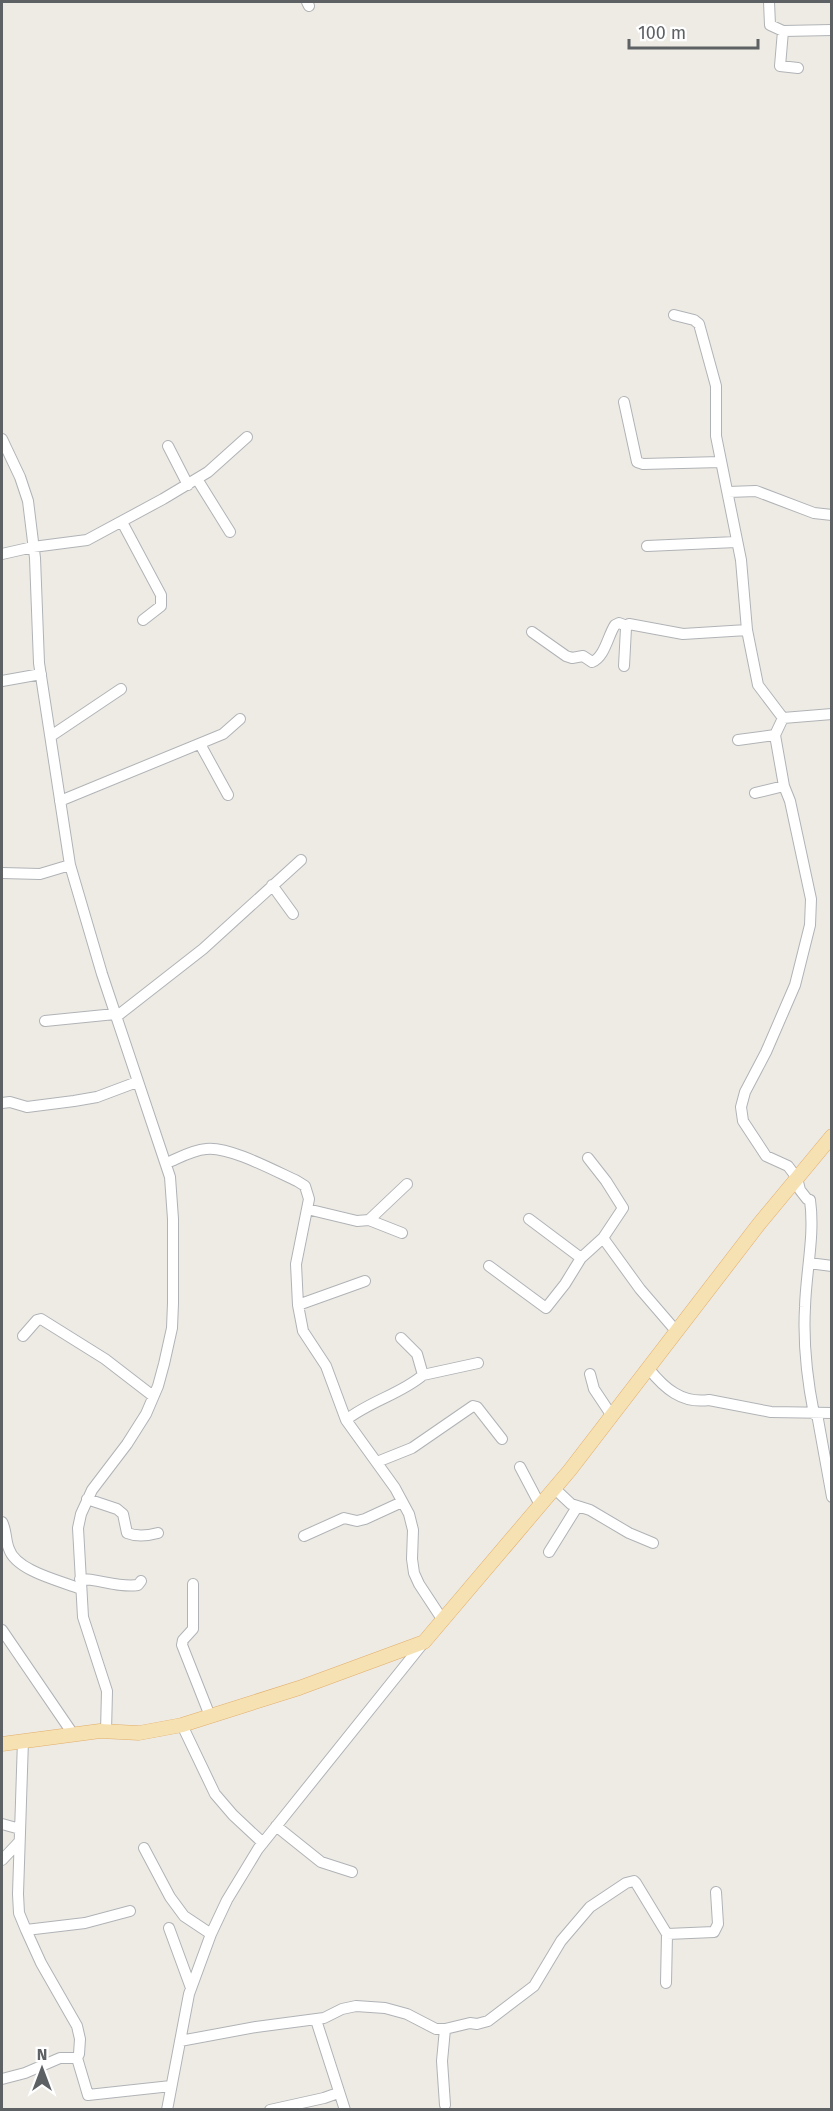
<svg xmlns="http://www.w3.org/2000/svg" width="833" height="2111" font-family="'Fira Sans',sans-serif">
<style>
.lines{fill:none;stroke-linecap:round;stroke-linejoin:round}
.minor-casing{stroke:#b0b3b6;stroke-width:12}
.major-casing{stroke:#e2ae6a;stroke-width:15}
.minor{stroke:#fff;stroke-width:10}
.major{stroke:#f6e1b2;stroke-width:14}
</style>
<rect width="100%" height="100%" fill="#eeebe5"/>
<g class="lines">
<g class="minor-casing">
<path id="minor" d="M307 2 309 6
M769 2 770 25 783 31 832 30
M783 31 780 66 798 68
M674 315 694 320 699 324 716 386V436L741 560 747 630 758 685 783 718 775 735 784 786 790 801 811 899 810 925 795 985 766 1052 745 1092 741 1107 743 1121 766 1156 788 1166 797 1178 800 1190 807 1199 810 1200C815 1235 806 1271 805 1307 803 1343 807 1379 814 1414
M624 402 637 462 643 464 721 462
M2 439 20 477 28 501 35 558 39 663 70 865 102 974 170 1177 173 1219V1303L172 1328 164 1364 158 1386 146 1414 127 1444 92 1490 81 1514 78 1528 83 1617 107 1691 106 1731
M168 446 188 485
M197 479 230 532
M728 492 756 491 814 513 832 515
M122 522 161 595V606L143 620
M647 546 736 542
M2 554 33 547 87 540 163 499 208 472 247 437
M532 632 566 656 572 658 583 656 592 662C605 657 608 635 615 625L619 623 627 626
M624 666 626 628 629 624 683 634 747 630
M2 681 41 674
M783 718 832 714
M51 736 121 689
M738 740 775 735
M200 744 228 795
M755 793 784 786
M60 801 223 734 240 719
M2 873 40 874 70 865
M272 885 293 914
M116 1017 203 949 301 860
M45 1021 115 1014
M2 1103 10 1102 27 1107 74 1101 97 1097 137 1082
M588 1158 606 1181 623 1208 603 1238 640 1289 677 1332
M167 1163C179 1158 192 1150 206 1149 229 1146 275 1171 297 1181L305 1186 309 1199 296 1264 298 1305 303 1331 326 1366 346 1420 395 1488 409 1514 413 1530 412 1559 414 1573 419 1584 442 1619
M307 1209 357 1221 369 1220 407 1184
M529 1219 581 1258
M369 1220 402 1233
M809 1263 832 1266
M489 1266 546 1308 565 1284 581 1258 603 1238
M298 1305 365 1281
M23 1336 37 1320 41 1319 105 1359 153 1396
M649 1369C664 1388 682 1404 709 1400L771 1412 832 1413
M590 1374 594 1389 612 1416
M423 1375 478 1363
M817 1414 832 1497
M346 1420C370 1401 401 1394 423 1375L417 1354 401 1338
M377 1462 412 1448 473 1406 477 1407 502 1439
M520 1467 540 1505
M555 1489 571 1504 590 1510 629 1533 653 1543
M87 1499 117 1509 123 1514 127 1533C137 1537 147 1536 158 1533
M2 1522C7 1531 5 1540 9 1549 16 1571 61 1581 81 1589
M304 1536 344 1518 357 1521 365 1519 402 1502
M549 1552 577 1507
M80 1579C100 1579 118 1588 138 1585L141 1581
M193 1584V1629L183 1640 182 1645 210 1716
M2 1630 73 1734
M182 1725 215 1794 233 1815 263 1843
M2 1824 20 1829
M276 1826 321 1862 352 1872
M144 1848 170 1897 184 1916 211 1934
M2 1860 19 1842
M169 1928 191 1988
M26 1930 85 1923 130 1911
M666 1983 667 1934
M316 2020 345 2110
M445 2029 442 2061 445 2105
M180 2041 256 2027 324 2018 342 2009 356 2006 385 2008 407 2014 436 2029H445L470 2023 477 2024 488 2021 534 1986 561 1941 590 1907 626 1883 634 1881 636 1883 667 1934 714 1932 718 1924 716 1892
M77 2058 88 2095 171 2086
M2 2079 25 2073 60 2058H77L79 2054 80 2039 77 2026 41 1963 26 1930 19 1913 18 1894 23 1740
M167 2110 189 1994 211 1934 227 1900 258 1849 424 1642
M270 2110 324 2098 338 2093"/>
</g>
<g class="major-casing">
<path id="major" d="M2 1744 100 1731 139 1733 182 1725 299 1688 424 1642 570 1470 759 1224 832 1136"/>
</g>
<use href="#minor" class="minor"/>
<use href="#major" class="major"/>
</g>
<rect width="833" height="2111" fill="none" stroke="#5d6164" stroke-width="6"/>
<g transform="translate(42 2069)" stroke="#ffffff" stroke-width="4.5" paint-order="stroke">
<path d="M0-4.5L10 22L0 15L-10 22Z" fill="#5d6164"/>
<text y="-9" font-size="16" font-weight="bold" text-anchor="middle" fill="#5d6164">N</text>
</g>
<path d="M629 39v9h129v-9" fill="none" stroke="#5d6164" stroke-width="3"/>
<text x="638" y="39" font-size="18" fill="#5d6164" stroke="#ffffff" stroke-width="4.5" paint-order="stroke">100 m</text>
</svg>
